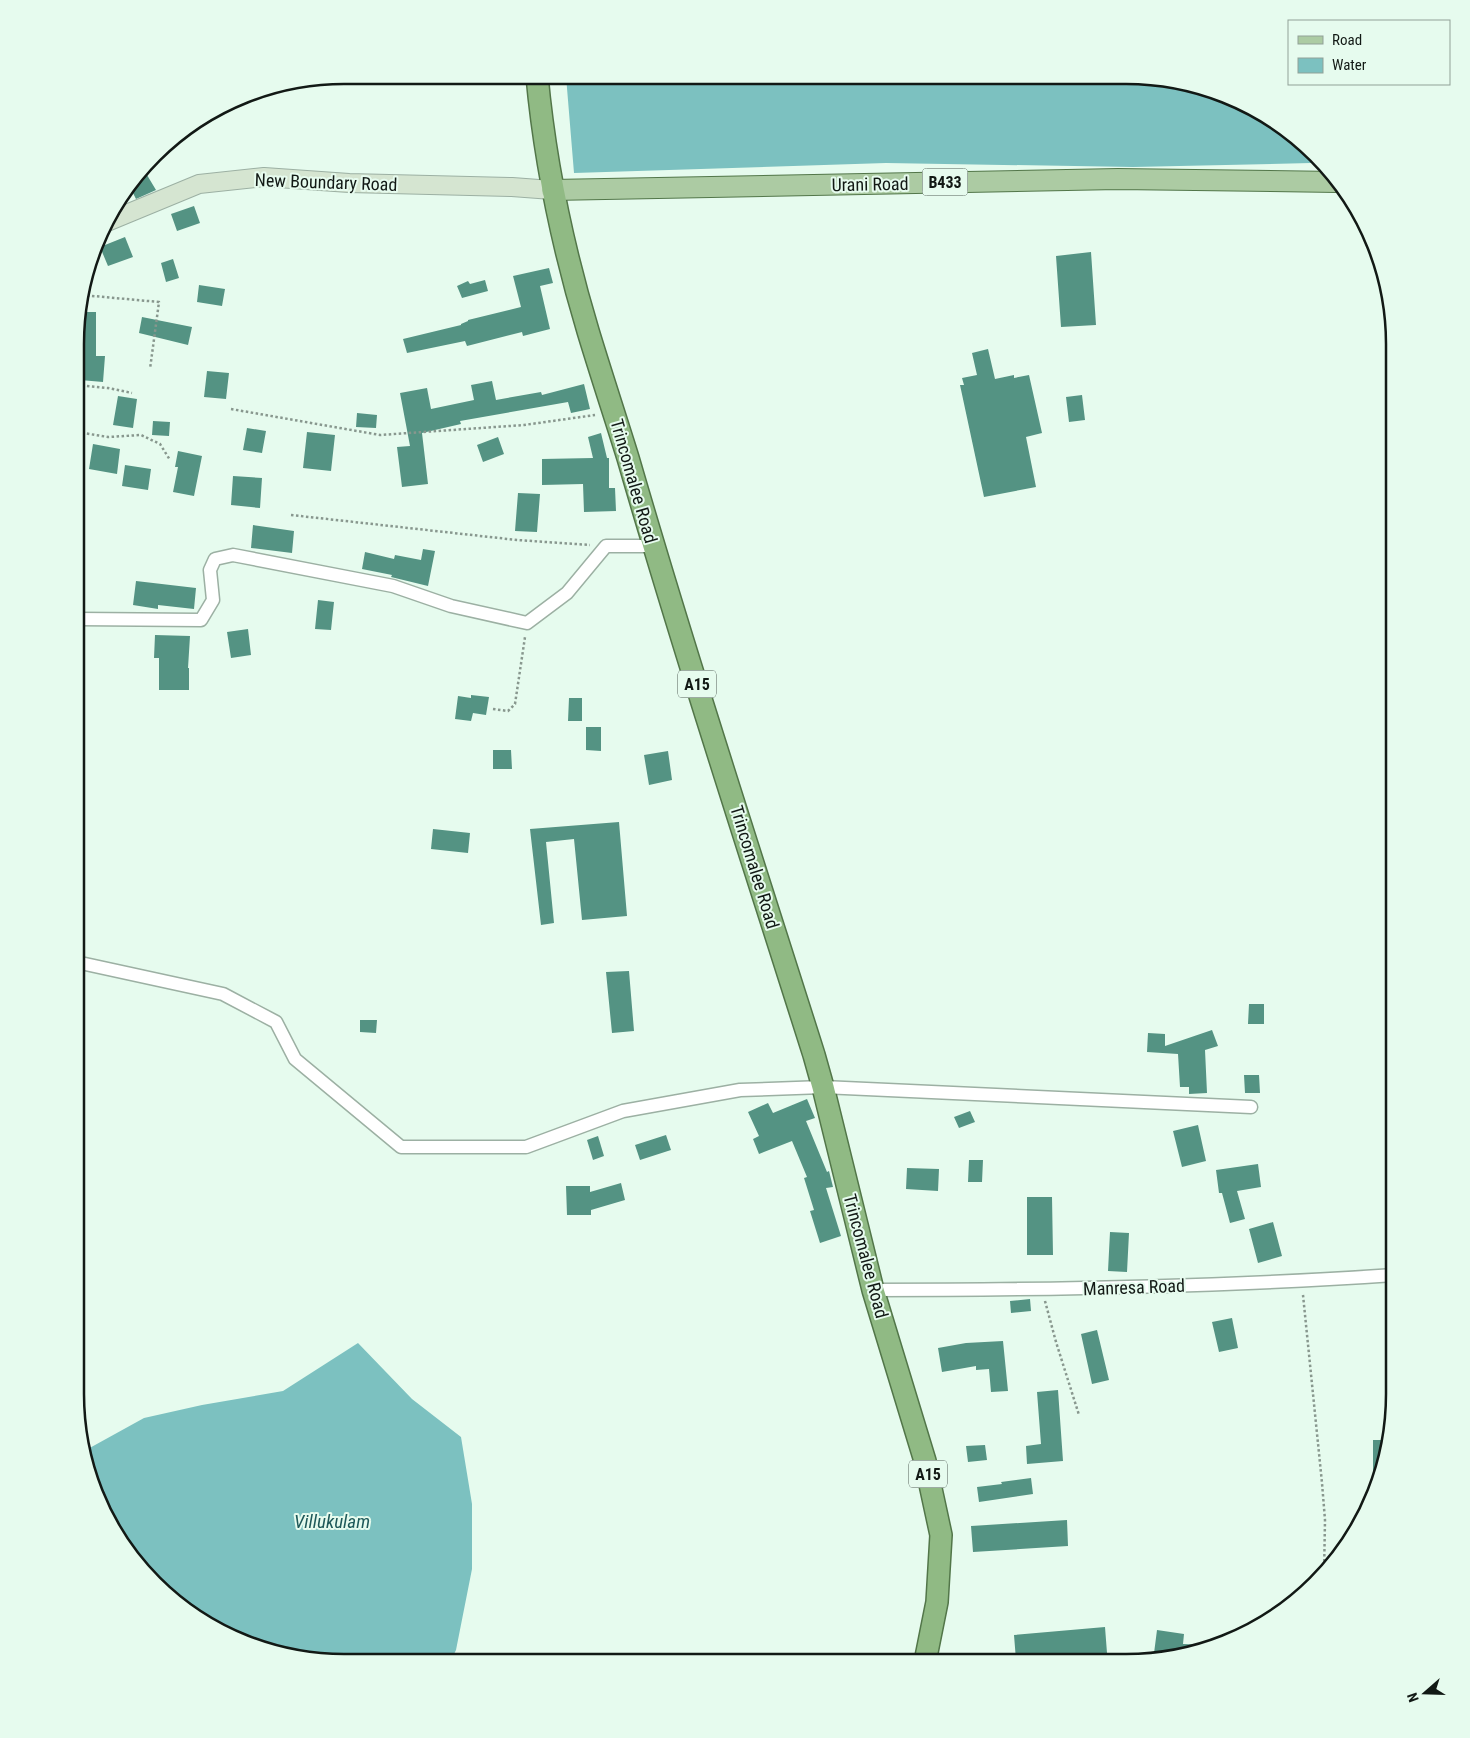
<svg xmlns="http://www.w3.org/2000/svg" width="1470" height="1738" font-family="'Roboto Condensed',sans-serif">
<style>
.water{fill:#7cc1c0}
.building{fill:#549383}
.lines{fill:none;stroke-linecap:round;stroke-linejoin:round}
.minor-casing{stroke:#9cb0a3;stroke-width:15}
.secondary-casing{stroke:#9cb0a3;stroke-width:20}
.primary-casing{stroke:#527649;stroke-width:22}
.trunk-casing{stroke:#527649;stroke-width:24}
.path{stroke:#88978e;stroke-width:2.5;stroke-dasharray:2.5 2.5;stroke-linecap:butt}
.minor{stroke:#fff;stroke-width:12}
.secondary{stroke:#d5e5d1;stroke-width:18}
.primary{stroke:#accba3;stroke-width:20}
.trunk{stroke:#90ba84;stroke-width:21}
.labels{text-anchor:middle;dominant-baseline:central;stroke-width:4;stroke-linejoin:round;paint-order:stroke}
.shield{fill:#e6fbee;stroke:#525d56;stroke-width:1}
.shield-label{font-size:16px;font-weight:bold;fill:#121915}
.street-label{font-size:18px;fill:#121915;stroke:#e6fbee}
.water-label{font-size:19px;font-style:italic;fill:#1e5959;stroke:#e6fbee}
.rim{fill:none;stroke:#121915;stroke-width:2.5}
</style>
<rect width="100%" height="100%" fill="#e6fbee"/>
<path class="water" d="M566 76 1161 77 1229 95 1276 121 1316 154 1322 161 1311 163 1133 167 886 163 574 173Z
M358 1343 412 1399 461 1437 472 1504V1569L456 1650 450 1662H326L258 1649 209 1627 154 1584 111 1529 84 1464 83 1458 86 1450 144 1418 202 1405 283 1391Z"/>
<path class="building" d="M144 170 156 190 136 199 130 187Z
M194 206 200 223 177 231 171 214Z
M125 237 133 257 108 266 100 247Z
M1091 252 1096 325 1061 327 1056 256Z
M173 259 179 278 166 282 161 263Z
M549 268 553 283 540 286 550 329 523 336 522 332 467 346 465 341 407 353 403 339 461 325V324L468 321V320L521 307 513 276Z
M485 280 488 291 462 298 457 286 468 281 470 284Z
M199 285 225 289 222 306 197 302Z
M77 312H96V356H105L103 382 80 380 82 344H77Z
M142 317 192 327 188 345 139 333Z
M988 349 995 379 1014 375V378L1029 375 1042 433 1026 437 1036 487 984 497 960 385H964L962 378 977 375 972 353Z
M207 371 229 373 226 399 204 397Z
M492 381 496 400 541 392 542 395 584 384 590 409 571 413 568 402 460 421 461 424 422 433 428 484 402 487 397 447 410 446 400 393 427 388 431 409 474 400 471 385Z
M1082 395 1085 420 1069 422 1066 397Z
M118 396 137 399 133 428 113 425Z
M357 413 377 415 376 428 356 427Z
M153 421 170 422 169 436 152 435Z
M247 428 266 431 262 453 243 450Z
M307 432 335 435 331 471 303 468Z
M601 433 607 458H609V488H615L616 511 584 512 583 484 542 485V459L593 458 588 437Z
M498 437 504 454 483 462 477 445Z
M93 444 120 449 117 474 89 469Z
M178 451 202 456 194 496 173 492 178 467H175Z
M125 465 151 469 148 490 122 486Z
M233 476 262 478 260 508 231 505Z
M518 493 540 494 537 532 515 531Z
M253 525 294 531 292 553 251 548Z
M423 549 435 551 428 586 391 577 392 575 362 569 365 552 394 559 395 555 421 560Z
M136 581 196 588 194 609 158 605V609L133 605Z
M318 600 334 602 331 630 315 629Z
M248 629 251 655 231 658 227 632Z
M155 635 190 636 188 668H189V690H159V658H154Z
M471 695 489 697 486 715 473 713 471 721 455 719 458 696 471 698Z
M569 698H582V721H568Z
M586 727H601V751L586 750Z
M493 750H511L512 769H493Z
M668 751 672 780 649 785 644 755Z
M619 822 627 916 582 920 574 839 546 842 554 923 541 925 530 829Z
M433 829 470 833 468 853 431 849Z
M629 971 634 1031 612 1033 606 972Z
M1249 1004H1264V1024H1248Z
M360 1020H377L376 1033 360 1032Z
M1212 1030 1218 1046 1205 1050 1207 1093 1189 1094V1087H1180L1178 1054 1147 1052 1148 1033 1165 1034V1046Z
M1244 1075H1259L1260 1093H1245Z
M807 1099 815 1118 806 1121 827 1172 829 1171 833 1187 826 1188 841 1236 820 1243 810 1211 814 1210 804 1178 807 1177 792 1141 759 1154 753 1139 759 1136 748 1112 768 1103 773 1113Z
M970 1111 975 1122 959 1128 954 1117Z
M1198 1125 1206 1161 1182 1167 1173 1131Z
M666 1135 671 1150 640 1160 635 1145Z
M598 1136 604 1156 593 1160 587 1140Z
M969 1160H983L982 1182H968Z
M1258 1164 1261 1187 1237 1191 1245 1219 1230 1223 1222 1193H1219L1216 1170Z
M907 1168 939 1169 938 1191 906 1189Z
M621 1183 625 1200 591 1210V1215H567L566 1186H590V1192Z
M1027 1197H1052L1053 1255H1027Z
M1273 1222 1282 1256 1258 1263 1249 1229Z
M1110 1232 1129 1233 1127 1272 1108 1271Z
M1030 1299 1031 1311 1011 1313 1010 1301Z
M1232 1318 1238 1348 1219 1352 1212 1322Z
M1097 1330 1109 1380 1092 1384 1081 1334Z
M1003 1341 1008 1391 991 1392 989 1369 976 1370V1366L942 1372 938 1348 966 1343Z
M1058 1390 1063 1461 1027 1464 1026 1446 1041 1444 1037 1392Z
M1373 1440H1389L1381 1480 1377 1488 1373 1487Z
M985 1445 987 1460 968 1462 966 1446Z
M1031 1478 1033 1494 979 1502 977 1487 1002 1484 1001 1482Z
M1067 1520 1068 1546 973 1552 971 1526Z
M1105 1627 1107 1653 1016 1660 1014 1635Z
M1157 1630 1184 1634 1183 1644 1209 1645V1649L1153 1661Z"/>
<g class="lines">
<g class="minor-casing">
<path id="minor" d="M77 619 201 620 213 600 210 570 215 559 233 555 393 586 451 606 527 623 567 593 606 546H654
M76 962 223 994 276 1022 295 1059 401 1147H526L623 1111 740 1090 823 1087 1251 1107
M873 1290C1047 1290 1221 1287 1394 1275"/>
</g>
<g class="secondary-casing">
<path id="secondary" d="M107 222 199 184 264 177 349 183 512 187 552 190"/>
</g>
<g class="primary-casing">
<path id="primary" d="M552 190 1118 179 1337 182"/>
</g>
<g class="trunk-casing">
<path id="trunk" d="M537 76C545 163 563 248 588 331 601 374 615 416 628 458 686 658 751 856 814 1055L823 1087 873 1290 925 1461 941 1535 937 1602 925 1662"/>
</g>
<path class="path" d="M82 295 159 302 150 369
M77 385 108 388 132 393
M231 409 380 435 524 425 595 415
M77 432 108 437 141 435 160 444 170 460
M291 515 517 540 590 545
M493 709 508 711 515 704 525 637
M1303 1295 1322 1483 1325 1520 1324 1574
M1045 1301 1056 1342 1079 1415"/>
<use href="#minor" class="minor"/>
<use href="#secondary" class="secondary"/>
<use href="#primary" class="primary"/>
<use href="#trunk" class="trunk"/>
</g>
<g class="labels">
<g class="shield">
<rect x="922.5" y="168.5" width="45" height="27" rx="4"/>
<rect x="678" y="670.5" width="38" height="27" rx="4"/>
<rect x="909" y="1460.5" width="38" height="27" rx="4"/>
</g>
<g class="shield-label">
<text x="945" y="182">B433</text>
<text x="697" y="684">A15</text>
<text x="928" y="1474">A15</text>
</g>
<g class="street-label">
<text transform="translate(326 182) rotate(2)">New Boundary Road</text>
<text transform="translate(870 184) rotate(-1)">Urani Road</text>
<text transform="translate(634 481) rotate(74)">Trincomalee Road</text>
<text transform="translate(755 867) rotate(73)">Trincomalee Road</text>
<text transform="translate(866 1256) rotate(75)">Trincomalee Road</text>
<text transform="translate(1134 1287) rotate(-2)">Manresa Road</text>
</g>
<g class="water-label">
<text x="332" y="1521">Villukulam</text>
</g>
</g>
<path d="M0 0H1470V1738H0ZM344 84H1126A260 260 0 0 1 1386 344V1394A260 260 0 0 1 1126 1654H344A260 260 0 0 1 84 1394V344A260 260 0 0 1 344 84Z" fill="#e6fbee" fill-rule="evenodd"/>
<path class="rim" d="M344 84H1126A260 260 0 0 1 1386 344V1394A260 260 0 0 1 1126 1654H344A260 260 0 0 1 84 1394V344A260 260 0 0 1 344 84Z"/>
<rect x="1288" y="20" width="162" height="65" fill="#e6fbee" stroke="#91a197"/>
<rect x="1298" y="36" width="25" height="8" fill="#accba3" stroke="#91a197"/>
<text x="1332" y="45" font-size="15" fill="#121915">Road</text>
<rect x="1298" y="58" width="25" height="15" fill="#7cc1c0" stroke="#91a197"/>
<text x="1332" y="70" font-size="15" fill="#121915">Water</text>
<g transform="translate(1425 1693) rotate(250)" stroke="#e6fbee" stroke-width="4" paint-order="stroke">
<path d="M0-4L9 19L0 12L-9 19Z" fill="#121915"/>
<text y="-8" font-size="14" font-weight="bold" text-anchor="middle" fill="#121915">N</text>
</g>
</svg>
